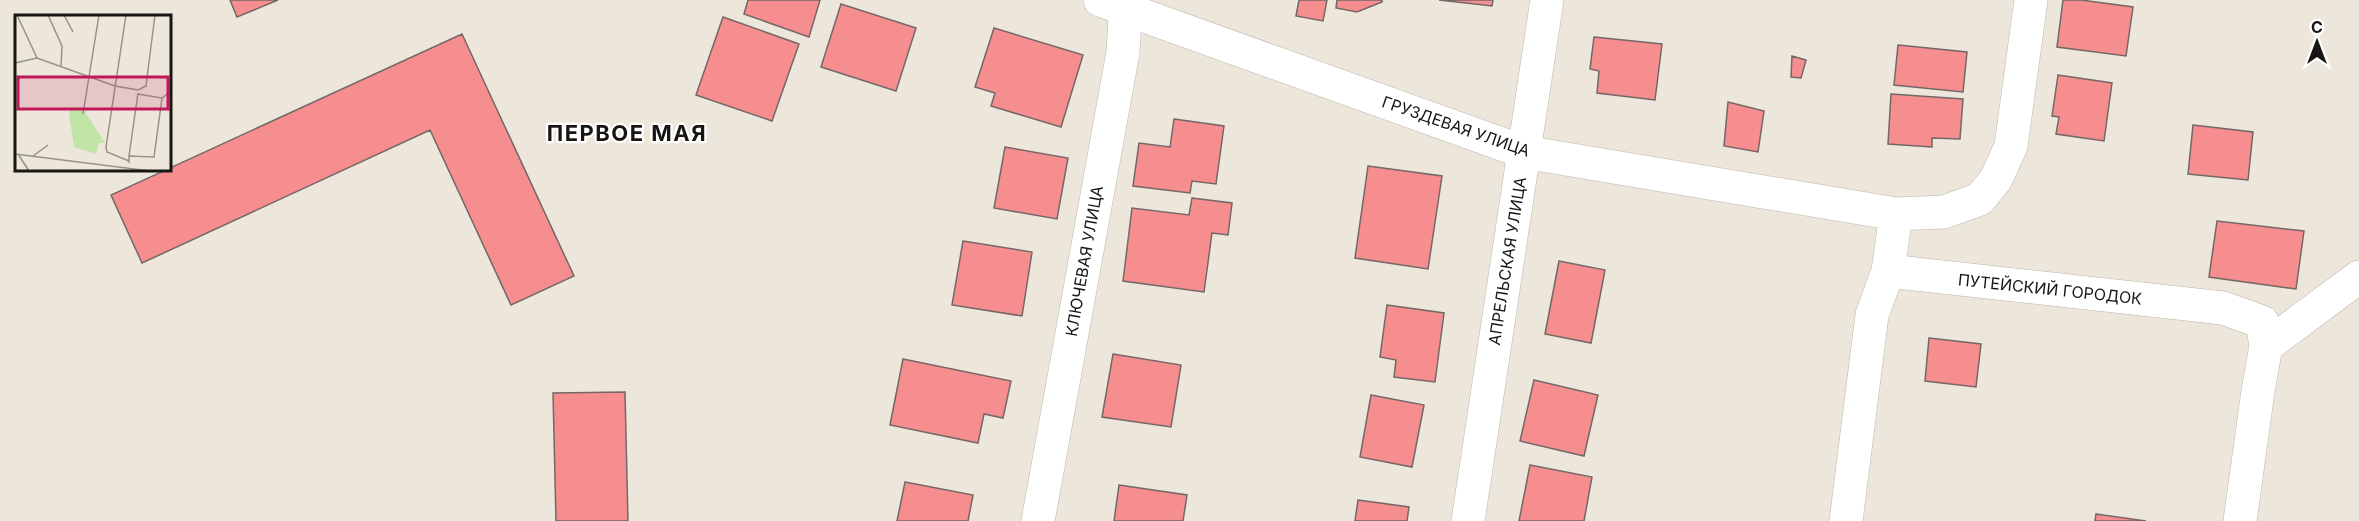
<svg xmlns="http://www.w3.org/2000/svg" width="2359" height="521" font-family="Inter,sans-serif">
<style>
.building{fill:#f68e8f;stroke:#746766;stroke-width:1.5}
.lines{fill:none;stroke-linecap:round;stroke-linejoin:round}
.street-casing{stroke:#bdb6ab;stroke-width:34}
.street{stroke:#fff;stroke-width:33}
.labels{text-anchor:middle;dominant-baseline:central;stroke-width:4.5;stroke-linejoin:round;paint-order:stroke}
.street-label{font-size:16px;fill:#181612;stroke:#fff}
.district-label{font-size:22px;font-weight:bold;letter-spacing:1.5px;fill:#181612;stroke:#fff}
.inset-road{fill:none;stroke:#98938a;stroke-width:1.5}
.view{fill:#c2185b;fill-opacity:0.15;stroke:#c2185b;stroke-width:3}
.inset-edge{fill:none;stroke:#181612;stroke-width:3}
</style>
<rect width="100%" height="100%" fill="#ede6da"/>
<path class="building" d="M230 0H278L237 17Z
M748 0H820L809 37 744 14Z
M1299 0H1327L1323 21 1296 16Z
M1337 0H1382V2L1357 12 1336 8Z
M1439 0H1493L1492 6Z
M2063 0H2081L2133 7 2126 56 2057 47Z
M841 4 916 28 896 91 821 67Z
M723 17 799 44 772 121 696 95Z
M994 28 1083 55 1061 127 991 106 995 93 975 87Z
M462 34 574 276 511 305 430 130 142 263 111 195Z
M1594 37 1662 44 1655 100 1597 93 1599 71 1590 69Z
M1898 45 1967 52 1963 92 1894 85Z
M1792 56 1806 60 1801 78 1791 77Z
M2058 75 2112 83 2104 141 2056 134 2059 117 2052 116Z
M1891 94 1963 99 1960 139 1932 138V147L1888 144Z
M1728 102 1764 111 1758 152 1724 146Z
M1174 119 1224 126 1216 184 1192 181 1190 193 1133 186 1139 143 1170 147Z
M2193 125 2253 132 2248 180 2188 174Z
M1005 147 1068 158 1057 219 994 208Z
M1368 166 1442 176 1428 269 1355 258Z
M1192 198 1232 203 1228 235 1212 233 1204 292 1123 281 1132 208 1189 215Z
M2217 221 2304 231 2296 289 2209 277Z
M963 241 1032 252 1022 316 952 305Z
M1559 261 1605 270 1591 343 1545 334Z
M1387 305 1444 313 1435 382 1394 377 1396 360 1380 357Z
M1929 338 1981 344 1976 387 1925 381Z
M1113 354 1181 365 1171 427 1102 417Z
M903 359 1011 381 1003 418 984 414 978 443 890 425Z
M1534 380 1598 395 1584 456 1520 441Z
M625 392 628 521H556L553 393Z
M1371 395 1424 405 1412 467 1360 457Z
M1530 465 1592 477 1584 521H1519Z
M905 482 973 495 968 521H897Z
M1119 485 1187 495 1183 521H1114Z
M1358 500 1409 507 1407 521H1355Z
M2096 514 2146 521H2095Z"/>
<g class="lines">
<g class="street-casing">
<path id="street" d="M1100 0 1524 152 1896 214 1944 212 1980 199 1996 179 2011 146 2031 0
M1888 271 2223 308 2262 322 2266 346 2258 391 2240 521
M2266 346 2359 277
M1038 521 1123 52 1126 0
M1468 521 1547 0
M1846 521 1872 315 1888 271 1896 214"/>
</g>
<use href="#street" class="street"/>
</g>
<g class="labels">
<g class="street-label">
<text transform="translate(1456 126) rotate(19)">ГРУЗДЕВАЯ УЛИЦА</text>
<text transform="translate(1084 261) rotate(-80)">КЛЮЧЕВАЯ УЛИЦА</text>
<text transform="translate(1507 261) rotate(-81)">АПРЕЛЬСКАЯ УЛИЦА</text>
<text transform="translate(2050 289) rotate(6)">ПУТЕЙСКИЙ ГОРОДОК</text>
</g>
<g class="district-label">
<text x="627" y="133">ПЕРВОЕ МАЯ</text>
</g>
</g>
<g transform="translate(15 15)">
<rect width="156" height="156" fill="#ede6da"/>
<path d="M68 94 90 128H84L81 139 59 132 54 99 56 95Z" fill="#c0e4a5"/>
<path class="inset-road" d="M2 0 22 43M33 0 47 31 46 52M49 0 58 17M111 0 91 132 92 137 114 146M0 48 22 43 100 71 123 75M123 75 131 71 140 0M147 83 155 77 156 69M68 99 84 0M0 139 135 156M3 139 14 156M18 141 33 130M114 141 123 78M114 148V141L139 142 147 83 123 79"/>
<path class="view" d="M3 62H153V94H3Z"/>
<rect width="156" height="156" class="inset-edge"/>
</g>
<g transform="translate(2317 42)" stroke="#ffffff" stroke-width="4.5" paint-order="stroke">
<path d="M0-4.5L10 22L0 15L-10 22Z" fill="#181612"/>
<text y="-9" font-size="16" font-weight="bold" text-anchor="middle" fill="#181612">С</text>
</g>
</svg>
